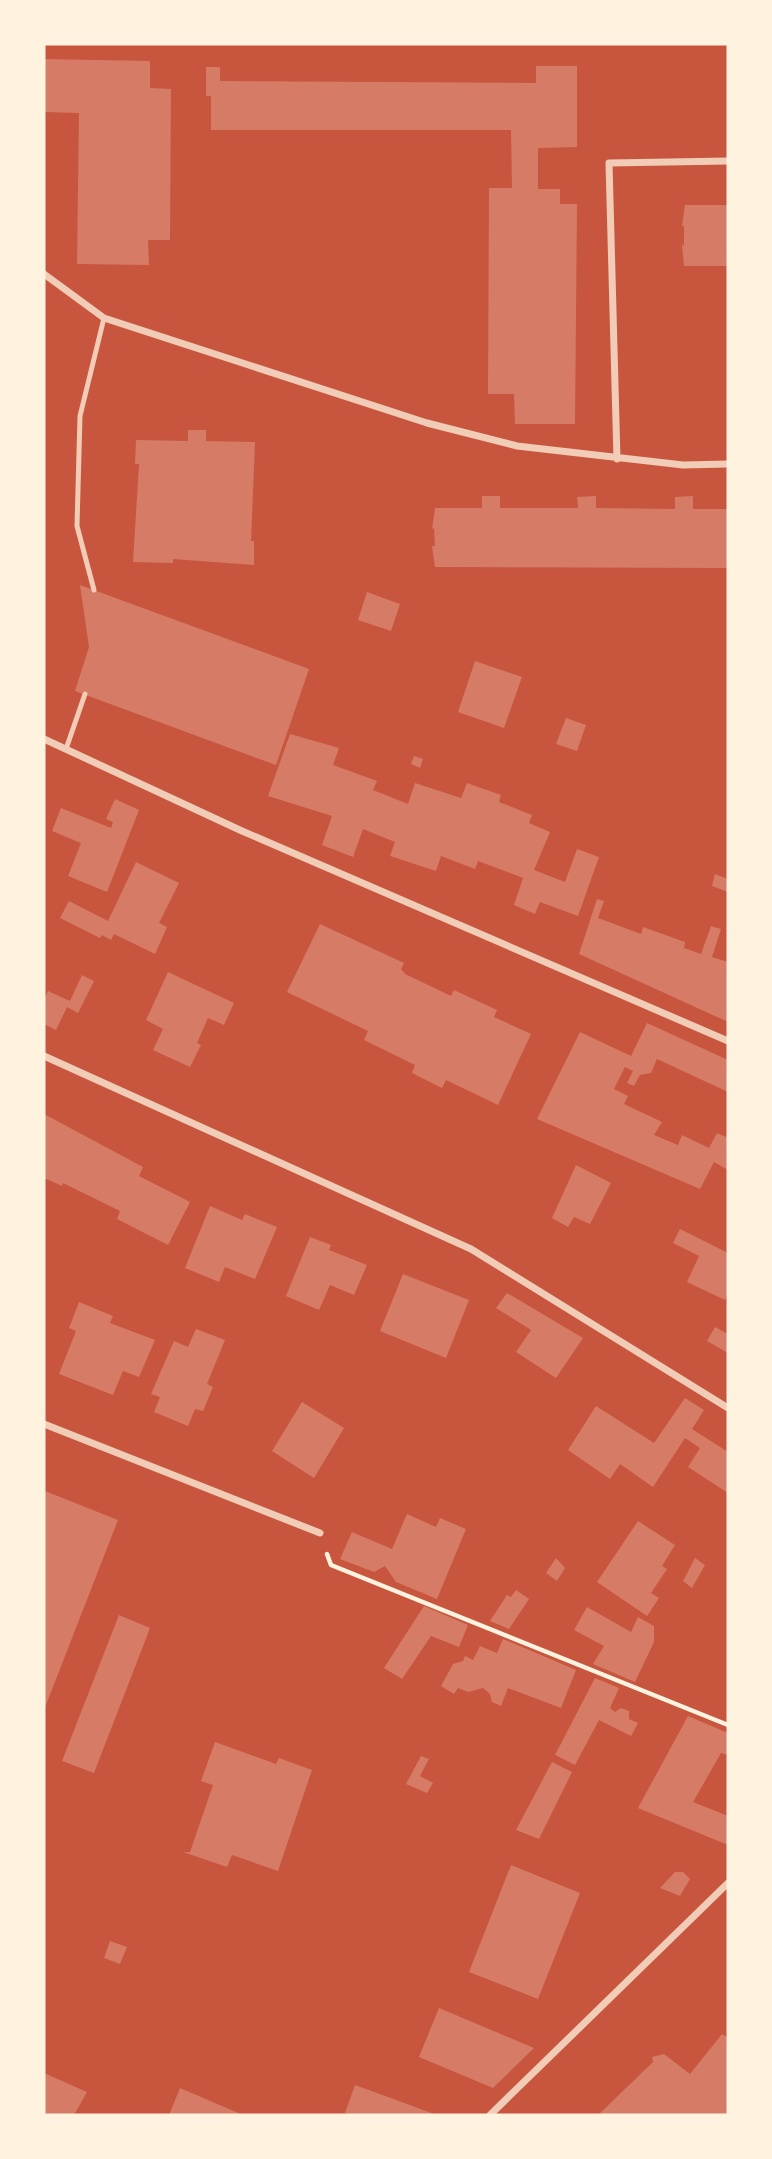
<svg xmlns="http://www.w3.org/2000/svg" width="772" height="2159" font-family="'Work Sans',sans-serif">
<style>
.building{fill:#d67c66}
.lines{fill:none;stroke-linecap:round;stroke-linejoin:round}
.path{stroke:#fff3e0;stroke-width:4.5}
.service{stroke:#f1ccb7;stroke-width:5}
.minor{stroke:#f1ccb7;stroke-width:7}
</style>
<rect width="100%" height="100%" fill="#c8553d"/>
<path class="building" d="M44 59 150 61V88L171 89 170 240H148L149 265 77 264 79 113 44 112Z
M536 66H577V147L538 148V189H560V204H577L575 424H515L514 394H488L489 188H512L511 130H211V96H206V67H220V81L536 83Z
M685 205H728V266H684L682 244 684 246V226H682Z
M188 430H206V441L255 442 251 541H254V565L173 559V563L133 562 139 464H135L136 440 188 441Z
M482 496H500V508H578L577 497 596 496V508L675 509V497L693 496V509H728V568L435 567 432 546H435L434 528 432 529 435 508H482Z
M80 585 309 669 276 765 75 691 89 647Z
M367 592 400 604 391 631 358 620Z
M475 661 522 677 504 728 458 712Z
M566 718 586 725 577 751 556 744Z
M290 734 339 748 333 765 377 781 373 790 408 804 415 783 461 798 467 783 501 795 499 802 532 815 529 823 550 832 534 870 565 882 577 849 599 857 578 916 540 902 535 914 514 905 523 878 478 861 475 869 441 856 436 871 390 856 395 842 363 829 353 857 322 845 332 816 268 796Z
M414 756 423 759 420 768 411 764Z
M115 799 139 810 107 892 68 876 81 843 52 831 61 808 111 828 113 822 106 819Z
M136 862 179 883 159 923 167 927 155 954 114 934 111 940 102 935 100 938 60 918 69 901 108 921Z
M715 874 728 879V892L712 886Z
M597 899 604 901 598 918 641 934 643 927 685 942 684 948 701 954 711 926 721 929 712 957 728 962V1022L579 954Z
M320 924 404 963 401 969 405 974 451 996 454 990 497 1010 494 1017 531 1034 498 1105 446 1080 442 1088 412 1073 415 1065 364 1040 368 1031 287 992Z
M168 972 234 1003 224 1025 208 1018 197 1043 201 1045 190 1067 153 1050 163 1029 146 1020Z
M82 975 94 981 78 1013 67 1007 56 1030 44 1024V1000L48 991 70 1001Z
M647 1023 728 1060V1092L657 1059 651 1073 640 1075 634 1086 627 1083 633 1071 625 1067 614 1089 628 1096 624 1104 662 1122 654 1135 678 1145 682 1135 709 1148 717 1133 726 1137 728 1132V1170L714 1162 700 1189 537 1119 580 1032 631 1056Z
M44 1114 143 1167 139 1176 190 1202 168 1245 117 1219 120 1211 63 1183 62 1186 44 1178Z
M576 1165 611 1183 590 1224 574 1217 568 1227 552 1218Z
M210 1206 242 1220 245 1214 277 1227 255 1279 225 1267 219 1282 185 1268Z
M680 1229 728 1253V1293L725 1300 687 1282 699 1256 673 1243Z
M310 1237 331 1245 329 1250 367 1265 354 1295 330 1285 319 1310 286 1296Z
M403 1274 469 1300 446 1358 380 1331Z
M507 1293 583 1338 556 1378 516 1352 531 1330 496 1308Z
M79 1302 113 1316 110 1323 155 1340 139 1377 123 1371 113 1395 59 1374 76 1331 69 1328Z
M715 1327 728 1334V1353L707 1341Z
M196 1329 225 1340 207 1384 213 1387 203 1411 195 1409 188 1426 154 1412 160 1397 151 1394 174 1341 188 1347Z
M685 1398 704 1410 692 1429 728 1452V1493L688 1467 700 1448 685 1438 653 1487 620 1464 610 1479 568 1450 596 1406 654 1443Z
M302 1402 344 1428 314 1478 272 1451Z
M45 1491 118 1520 44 1710V1494Z
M407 1514 436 1527 440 1518 466 1529 437 1599 396 1582 385 1566 374 1572 340 1559 352 1532 392 1549Z
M638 1521 675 1545 662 1566 667 1569 651 1593 659 1598 647 1616 597 1582Z
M556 1558 565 1568 557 1581 546 1573Z
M695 1558 705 1565 692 1588 683 1581Z
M516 1590 529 1599 509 1629 490 1621 507 1595 511 1597Z
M424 1606 468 1625 459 1647 431 1636 402 1679 384 1668Z
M587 1607 631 1632 638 1617 654 1626V1642L635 1682 593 1664 604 1646 574 1630Z
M119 1615 150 1628 94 1773 62 1761Z
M503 1639 576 1670 561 1708 508 1688 501 1706 492 1702 490 1694 483 1688 468 1692 458 1688 454 1694 441 1686 453 1664 463 1661 465 1656 473 1660 480 1646 497 1653Z
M595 1678 619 1688 610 1708 615 1712 621 1708 629 1711V1719L638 1723 631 1736 599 1720 575 1765 555 1755Z
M688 1716 728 1733V1755L721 1753 693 1802 728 1816V1845L638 1808Z
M215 1742 276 1764 279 1758 312 1770 278 1871 232 1855 227 1867 183 1852H190L213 1785 201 1781Z
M421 1756 429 1759 420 1776 433 1783 427 1793 406 1784Z
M552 1762 572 1772 539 1839 516 1830Z
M511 1865 580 1893 538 1999 469 1972Z
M675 1872H683L690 1879 680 1896 660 1888Z
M110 1941 127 1947 120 1964 104 1958Z
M439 2008 534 2048 493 2088 419 2057Z
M722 2034 728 2038V2115H598L653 2062 652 2057 664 2054 690 2074Z
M44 2073 87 2092 74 2115H44Z
M355 2085 437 2115H352L345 2113Z
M180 2088 243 2115H169Z"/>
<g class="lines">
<path class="path" d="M327 1554 331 1565 728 1725"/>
<path class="service" d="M94 590 77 526 80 416 104 318
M66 749 85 694"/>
<path class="minor" d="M44 274 104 318 427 423 517 446 683 465 728 464
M617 459 609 163 728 161
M44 739 242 831 728 1041
M44 1056 471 1249 728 1408
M44 1424 320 1533
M490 2115 728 1883"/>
</g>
<rect width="772" height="2159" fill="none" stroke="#fff3e0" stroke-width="91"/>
</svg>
